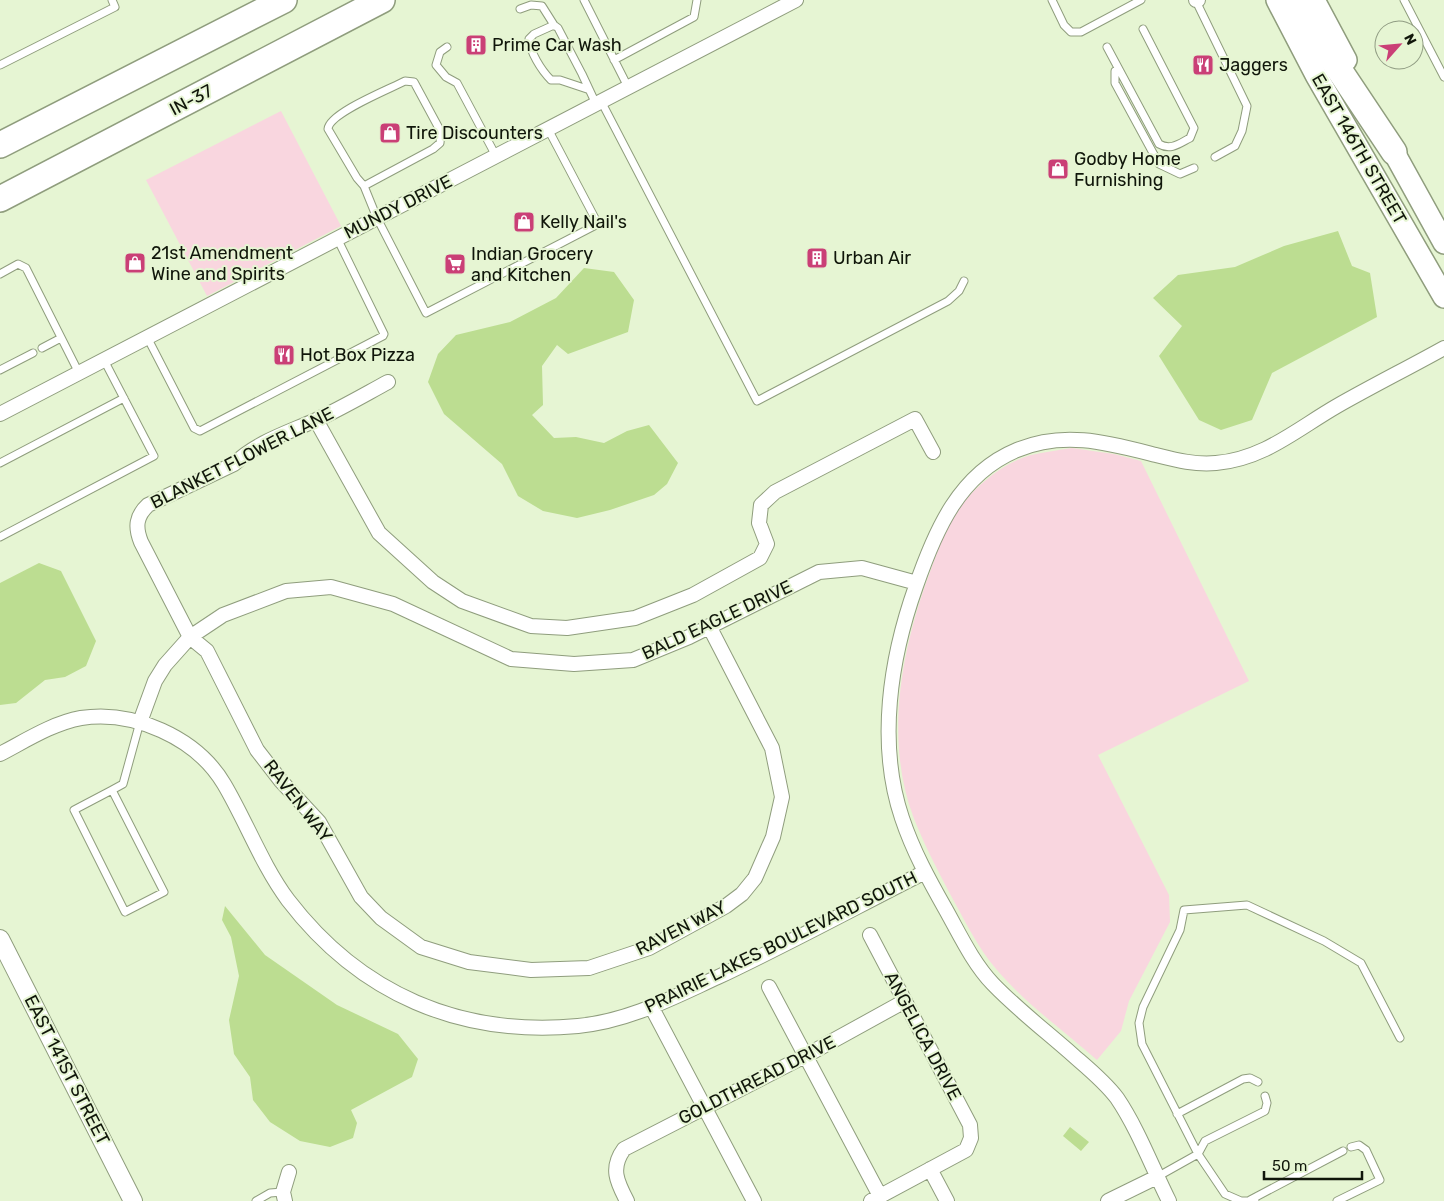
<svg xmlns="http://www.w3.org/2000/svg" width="1444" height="1201" font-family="Rubik,sans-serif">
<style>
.green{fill:#f9d6df}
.water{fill:#bcdd91}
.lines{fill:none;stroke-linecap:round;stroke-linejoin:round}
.service-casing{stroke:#8f9d7d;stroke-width:9}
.minor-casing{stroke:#8f9d7d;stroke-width:16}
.tertiary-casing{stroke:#8f9d7d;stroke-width:20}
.primary-casing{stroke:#8f9d7d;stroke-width:24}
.motorway-casing{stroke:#8f9d7d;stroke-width:28}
.service{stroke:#fff;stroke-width:7}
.minor{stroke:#fff;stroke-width:14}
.tertiary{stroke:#fff;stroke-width:18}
.primary{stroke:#fff;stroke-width:21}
.motorway{stroke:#fff;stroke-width:25}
.labels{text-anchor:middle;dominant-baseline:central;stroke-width:4;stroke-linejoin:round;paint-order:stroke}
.poi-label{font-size:18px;fill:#10160a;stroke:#e6f5d3;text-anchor:start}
.street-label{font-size:18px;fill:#10160a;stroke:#e6f5d3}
</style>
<rect width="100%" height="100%" fill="#e6f5d3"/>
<path class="green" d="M281 111 341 226 207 296 146 180Z
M1072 448 1114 454 1141 461 1249 681 1098 755 1169 895 1170 922 1129 1001 1121 1031 1097 1060C1064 1031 1026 1004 997 970 977 947 964 919 949 892 936 867 923 842 913 816 884 738 902 647 930 572 937 553 944 530 956 512 973 488 1002 463 1031 455 1044 452 1059 450 1072 448Z"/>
<path class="water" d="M1338 231 1352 266 1370 273 1377 317 1272 373 1252 420 1221 430 1199 420 1159 356 1182 326 1153 298 1178 275 1235 267 1284 246Z
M584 268 614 272 634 300 628 332 568 354 557 345 542 366 543 405 532 415 554 438 576 437 604 443 627 431 649 425 678 463 667 484 654 495 610 510 577 518 543 511 518 496 502 464 444 414 428 382 438 354 456 335 510 322 556 298Z
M39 563 61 571 96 641 86 666 65 677 45 680 16 703 0 705V583Z
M225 906 265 955 337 1005 398 1034 418 1059 412 1077 351 1110 357 1123 353 1138 330 1147 300 1141 270 1122 253 1100 250 1077 234 1054 229 1020 239 976 231 937 222 920Z
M1070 1127 1089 1142 1081 1151 1063 1136Z"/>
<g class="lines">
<g class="service-casing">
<path id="service" d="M584 0 628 87
M1052 0 1064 25 1071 32H1081L1141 0
M1404 0 1444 77
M1196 1 1247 106 1242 131 1235 146 1215 157
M520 9 531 5 542 6 554 25
M447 47 440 52 436 65 446 77 457 83 496 156
M1107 47 1159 144C1171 151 1180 143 1190 138L1194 128 1143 29
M614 60 694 17 697 0
M0 65 115 7 112 0
M1118 69 1115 71V83L1159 164 1180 174 1194 168
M587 89 560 80H551C541 70 530 52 529 39L534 34 554 25 558 28 582 74 596 104
M601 101 757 401 948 301 959 291 964 281
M364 186 433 149 440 143 441 132 414 82 405 81C390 89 329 113 328 129L357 178 364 186 377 218 426 313 598 224 548 129
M0 274 18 264 26 268 79 373
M147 337 194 428 200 431 383 336 384 334 337 238
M42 348 61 338
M0 370 33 353
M0 463 124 398
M0 537 154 456 104 360
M112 790 74 810 125 912 164 892 112 790 123 784 140 722
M1177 1114 1243 1079 1250 1078 1258 1082
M1198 1154 1142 1044 1139 1023 1143 1007 1180 930 1184 910 1247 905 1324 941 1361 963 1400 1038
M1198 1154 1205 1141 1265 1111 1267 1103 1265 1096
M1157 1177 1198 1154 1225 1194 1241 1201H1255
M1250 1200 1343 1151
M256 1201 270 1193 283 1192
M1337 1201 1380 1180 1366 1150 1359 1145 1351 1147"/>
</g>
<g class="minor-casing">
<path id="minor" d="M1196 0H1198
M388 382C364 395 340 409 316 420 287 433 257 442 234 464L148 505C136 516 135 527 141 542L190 637 207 651 257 750 281 781 319 822 361 897 381 918 421 947 469 962 531 970 589 968 649 948 726 906 742 894 755 878 773 837 782 797 772 748 709 626
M0 414 796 0
M316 420 379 533 433 582 462 601 531 626 567 628 635 618 693 595 760 558 767 544 759 523 761 505 775 492 915 419 933 452
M140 722 155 681 165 665 190 637 223 615 286 591 331 587 393 604 511 659 574 664 633 660 689 637 819 572 862 568 917 583
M0 754C25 741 53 723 81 718 133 710 196 737 224 784 246 821 262 865 288 900 360 994 460 1037 578 1026 629 1021 672 998 718 977 788 944 856 907 925 872
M870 935 970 1125 971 1138 966 1150 871 1201
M769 987 880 1196
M652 1008 754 1201
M930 1169 947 1201
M285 1201 283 1192 289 1172
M627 1201C617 1182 610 1168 624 1149L807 1055 905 1001
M1108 1201 1157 1177
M1169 1201C1152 1167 1138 1129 1117 1098 1105 1082 1089 1069 1074 1056 1047 1032 1018 1010 993 984 973 963 960 935 946 910 929 880 913 851 902 818 877 744 890 659 916 586 935 531 959 474 1017 450 1064 430 1109 443 1156 455 1176 460 1195 465 1216 463 1264 459 1297 429 1337 406 1372 386 1408 368 1444 348"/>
</g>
<g class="tertiary-casing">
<path id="tertiary" d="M0 939 133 1201"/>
</g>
<g class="primary-casing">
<path id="primary" d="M1277 0 1316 75 1444 297
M1314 0 1346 60
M1386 138 1444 243"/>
</g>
<g class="motorway-casing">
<path id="motorway" d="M1297 0 1338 68 1394 152
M0 145 284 0
M0 199 382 0"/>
</g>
<use href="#service" class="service"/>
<use href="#minor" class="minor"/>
<use href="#tertiary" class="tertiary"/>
<use href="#primary" class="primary"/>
<use href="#motorway" class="motorway"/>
</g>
<defs>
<g id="building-square" transform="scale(1.125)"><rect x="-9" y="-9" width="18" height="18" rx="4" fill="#ca3f76" stroke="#e6f5d3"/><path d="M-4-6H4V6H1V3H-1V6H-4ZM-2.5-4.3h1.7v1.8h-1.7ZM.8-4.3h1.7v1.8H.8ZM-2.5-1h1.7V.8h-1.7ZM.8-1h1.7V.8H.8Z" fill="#fff"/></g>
<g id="restaurant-square" transform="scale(1.125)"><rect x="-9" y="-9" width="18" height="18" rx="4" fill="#ca3f76" stroke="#e6f5d3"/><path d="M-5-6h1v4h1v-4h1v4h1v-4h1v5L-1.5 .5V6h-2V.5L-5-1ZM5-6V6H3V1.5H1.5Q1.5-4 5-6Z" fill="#fff"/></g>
<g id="shop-square" transform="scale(1.125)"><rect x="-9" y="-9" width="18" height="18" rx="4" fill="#ca3f76" stroke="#e6f5d3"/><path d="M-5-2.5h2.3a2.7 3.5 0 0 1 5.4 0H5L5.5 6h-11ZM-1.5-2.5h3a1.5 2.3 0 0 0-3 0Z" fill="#fff"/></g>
<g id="supermarket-square" transform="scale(1.125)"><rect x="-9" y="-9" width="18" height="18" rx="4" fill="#ca3f76" stroke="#e6f5d3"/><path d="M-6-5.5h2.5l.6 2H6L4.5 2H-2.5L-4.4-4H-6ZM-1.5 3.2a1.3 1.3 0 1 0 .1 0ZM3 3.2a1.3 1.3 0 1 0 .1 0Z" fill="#fff"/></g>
</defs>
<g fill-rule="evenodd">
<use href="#building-square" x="476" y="45"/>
<use href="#restaurant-square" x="1203" y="65"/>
<use href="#shop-square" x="390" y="133"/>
<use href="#shop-square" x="1058" y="169"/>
<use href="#shop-square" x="524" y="222"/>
<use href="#building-square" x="817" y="258"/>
<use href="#shop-square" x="135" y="263"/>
<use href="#supermarket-square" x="455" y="264"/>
<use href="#restaurant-square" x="284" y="355"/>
</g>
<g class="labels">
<g class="poi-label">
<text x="492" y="45">Prime Car Wash</text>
<text x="1219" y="65">Jaggers</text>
<text x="406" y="133">Tire Discounters</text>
<text x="1074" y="159">Godby Home<tspan x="1074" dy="21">Furnishing</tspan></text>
<text x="540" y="222">Kelly Nail's</text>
<text x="151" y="253">21st Amendment<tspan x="151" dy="21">Wine and Spirits</tspan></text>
<text x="471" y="254">Indian Grocery<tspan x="471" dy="21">and Kitchen</tspan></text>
<text x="833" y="258">Urban Air</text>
<text x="300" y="355">Hot Box Pizza</text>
</g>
<g class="street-label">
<text transform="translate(191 100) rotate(-28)">IN-37</text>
<text transform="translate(1359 149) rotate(60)">EAST 146TH STREET</text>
<text transform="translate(398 207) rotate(-27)">MUNDY DRIVE</text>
<text transform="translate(242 458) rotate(-27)">BLANKET FLOWER LANE</text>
<text transform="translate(717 620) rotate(-25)">BALD EAGLE DRIVE</text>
<text transform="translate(298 801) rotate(52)">RAVEN WAY</text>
<text transform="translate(681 928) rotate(-27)">RAVEN WAY</text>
<text transform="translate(781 942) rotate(-26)">PRAIRIE LAKES BOULEVARD SOUTH</text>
<text transform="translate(923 1036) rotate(62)">ANGELICA DRIVE</text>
<text transform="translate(67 1070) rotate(63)">EAST 141ST STREET</text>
<text transform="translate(757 1080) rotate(-27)">GOLDTHREAD DRIVE</text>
</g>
</g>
<g transform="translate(1399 45) rotate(63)"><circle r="24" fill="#e6f5d3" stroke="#909c83"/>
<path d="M0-4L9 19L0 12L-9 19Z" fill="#ca3f76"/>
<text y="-8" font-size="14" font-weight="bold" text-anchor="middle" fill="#10160a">N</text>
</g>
<path d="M1264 1171v8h98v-8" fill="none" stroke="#10160a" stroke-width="2.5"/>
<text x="1272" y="1171" font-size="15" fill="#10160a" stroke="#e6f5d3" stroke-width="4" paint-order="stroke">50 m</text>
</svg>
